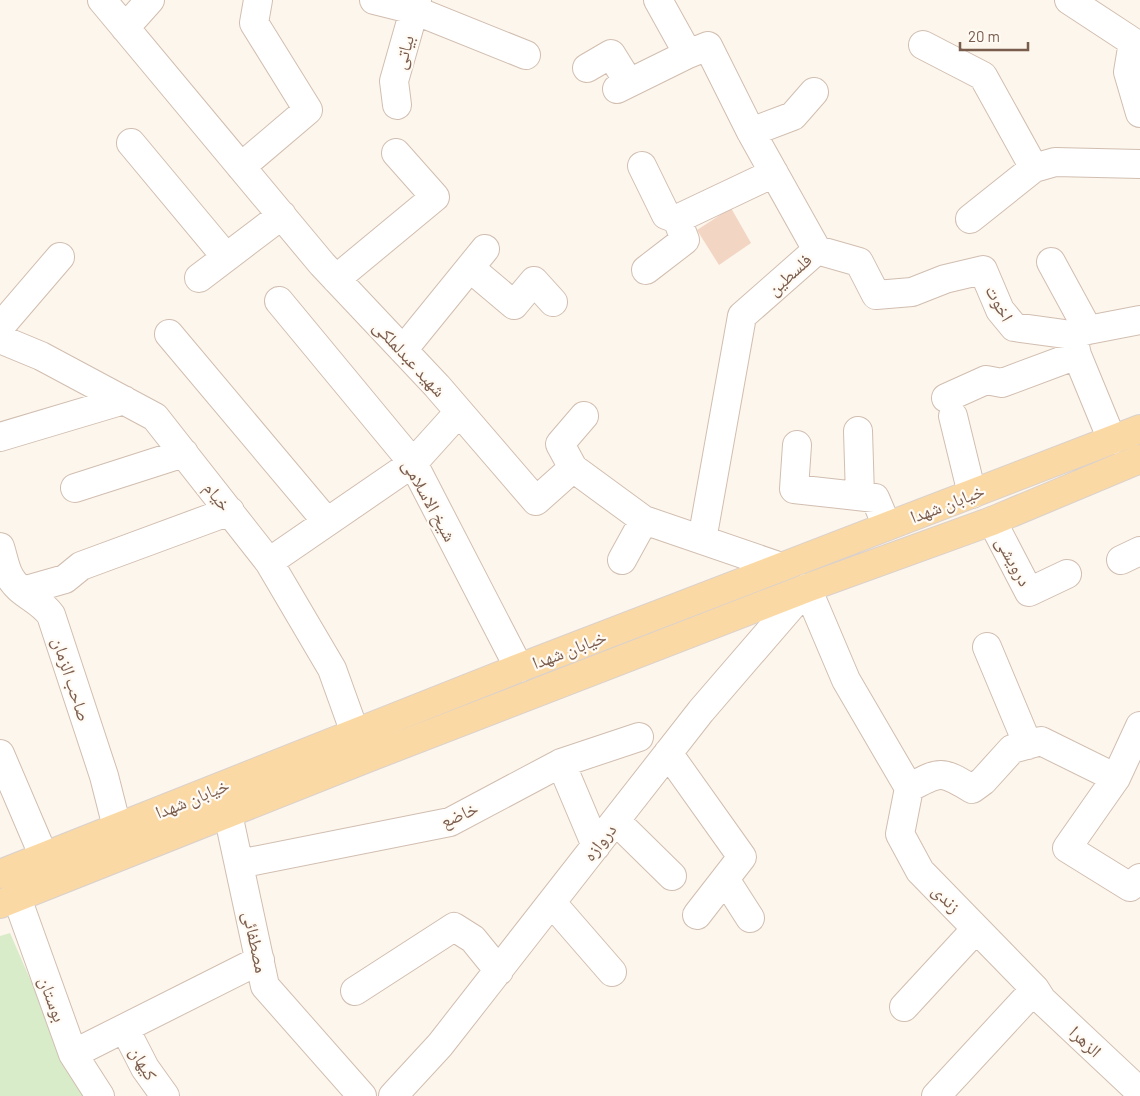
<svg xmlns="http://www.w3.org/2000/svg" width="1140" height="1096" font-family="Barlow,'Noto Naskh Arabic',sans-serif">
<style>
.green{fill:#d8ecc9}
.building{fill:#f3d5c3}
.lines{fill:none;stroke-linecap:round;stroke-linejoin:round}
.minor-casing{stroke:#d1beb0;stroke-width:30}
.major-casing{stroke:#dad1cd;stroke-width:30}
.minor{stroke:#fff;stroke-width:28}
.major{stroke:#fbd9a5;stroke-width:28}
.labels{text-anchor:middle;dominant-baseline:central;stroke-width:4.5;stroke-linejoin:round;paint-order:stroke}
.street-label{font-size:18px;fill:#7a5c4d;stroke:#fffaf3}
</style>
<rect width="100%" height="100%" fill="#fdf6ec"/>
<path class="green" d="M10 933 64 1057 103 1096H0V936Z"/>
<path class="building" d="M731 208 751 243 719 265 697 230Z"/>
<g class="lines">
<g class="minor-casing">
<path id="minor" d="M102 0 322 264 437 386 536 501 573 468 644 520 781 567
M374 0 414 10 526 55
M658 0 688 54 708 46 751 132 817 250 742 316 702 540
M1069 0 1133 42 1128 72 1140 113
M125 28 150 0
M923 45 983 76 1034 168
M587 68 611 54 629 83
M617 89 688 54
M397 105 394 81 417 0
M751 132 793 116 814 92
M131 143 226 257
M642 166 666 215 677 219
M241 167 308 110 254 23 258 0
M970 219 1034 168 1055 162 1140 164
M817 250 859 262 876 295 912 292 945 279 983 270 1000 310 1014 327 1072 335 1088 330 1140 320
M1051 262 1088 330
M470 268 514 305 534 281 553 302
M646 270 685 240 677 219 774 173
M199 278 282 215
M336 279 435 197 396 153
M279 301 413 463 519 668
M0 327 60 257
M169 334 327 522
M1073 337 1077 355 1112 440
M0 339 41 356 155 417 269 562 332 669 355 733
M403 350 485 249
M946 398 986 380 1002 383 1077 355
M953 416 972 494
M858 431 860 496
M0 437 124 400
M797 445 794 489 875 498 887 526
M573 468 560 444 584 416
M75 488 184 453
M992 521 1029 592 1067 574
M0 547C3 556 5 569 10 577 19 594 40 599 51 615L104 776 117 827
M622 560 644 520
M1121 560 1140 551
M269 562 413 463 459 412
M23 591 65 579 81 566 230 511
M987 647 1028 745
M1140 726 1116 778 1067 848 1130 887 1140 878
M668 753 742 857 697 915
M0 754 44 857
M561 763 596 846
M909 788 900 834 920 871 1035 989 1042 1000 1140 1092
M228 814 265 986 362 1096
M616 821 672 876
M239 864 450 822 561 763 639 737
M725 879 750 918
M17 898 73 1054 100 1096
M552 903 612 972
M355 991 454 927 473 939 499 971
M904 1007 976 929
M125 1029 145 1068 165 1096
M73 1054 260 960
M393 1096 440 1045 701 711 807 588 846 680 909 788C940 771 941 770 972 789L983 781 1012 749 1041 741 1116 778
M936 1096 1035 989"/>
</g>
<g class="major-casing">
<path id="major" d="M0 874 519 668 1140 429
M0 904 365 759 807 588 992 521 1140 459"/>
</g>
<use href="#minor" class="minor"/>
<use href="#major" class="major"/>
</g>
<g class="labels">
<g class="street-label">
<text transform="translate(403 52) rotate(-74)">بیاتی</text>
<text transform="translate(789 274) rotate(-42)">فلسطین</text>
<text transform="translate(1000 303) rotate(61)">اخوت</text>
<text transform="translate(410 358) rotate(47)">شهید عبدلملکی</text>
<text transform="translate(218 496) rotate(51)">خیام</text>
<text transform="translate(430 500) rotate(61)">شیخ الاسلامی</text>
<text transform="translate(947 503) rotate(-21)">خیابان شهدا</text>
<text transform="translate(1014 561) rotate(61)">درویشی</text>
<text transform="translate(569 649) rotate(-21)">خیابان شهدا</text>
<text transform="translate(72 679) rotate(72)">صاحب الزمان</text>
<text transform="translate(192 798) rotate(-22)">خیابان شهدا</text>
<text transform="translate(459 814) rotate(-23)">خاضع</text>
<text transform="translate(599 842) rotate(-52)">دروازه</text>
<text transform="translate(947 898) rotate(46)">زندی</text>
<text transform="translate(256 942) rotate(78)">مصطفائی</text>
<text transform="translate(53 999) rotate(70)">بوستان</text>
<text transform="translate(1086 1041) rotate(43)">الزهرا</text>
<text transform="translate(144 1063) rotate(60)">کیهان</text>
</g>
</g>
<path d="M960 42v8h68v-8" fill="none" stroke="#7a5c4d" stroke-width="2.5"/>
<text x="968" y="42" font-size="15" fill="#7a5c4d" stroke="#fffaf3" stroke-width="4" paint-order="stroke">20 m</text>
</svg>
